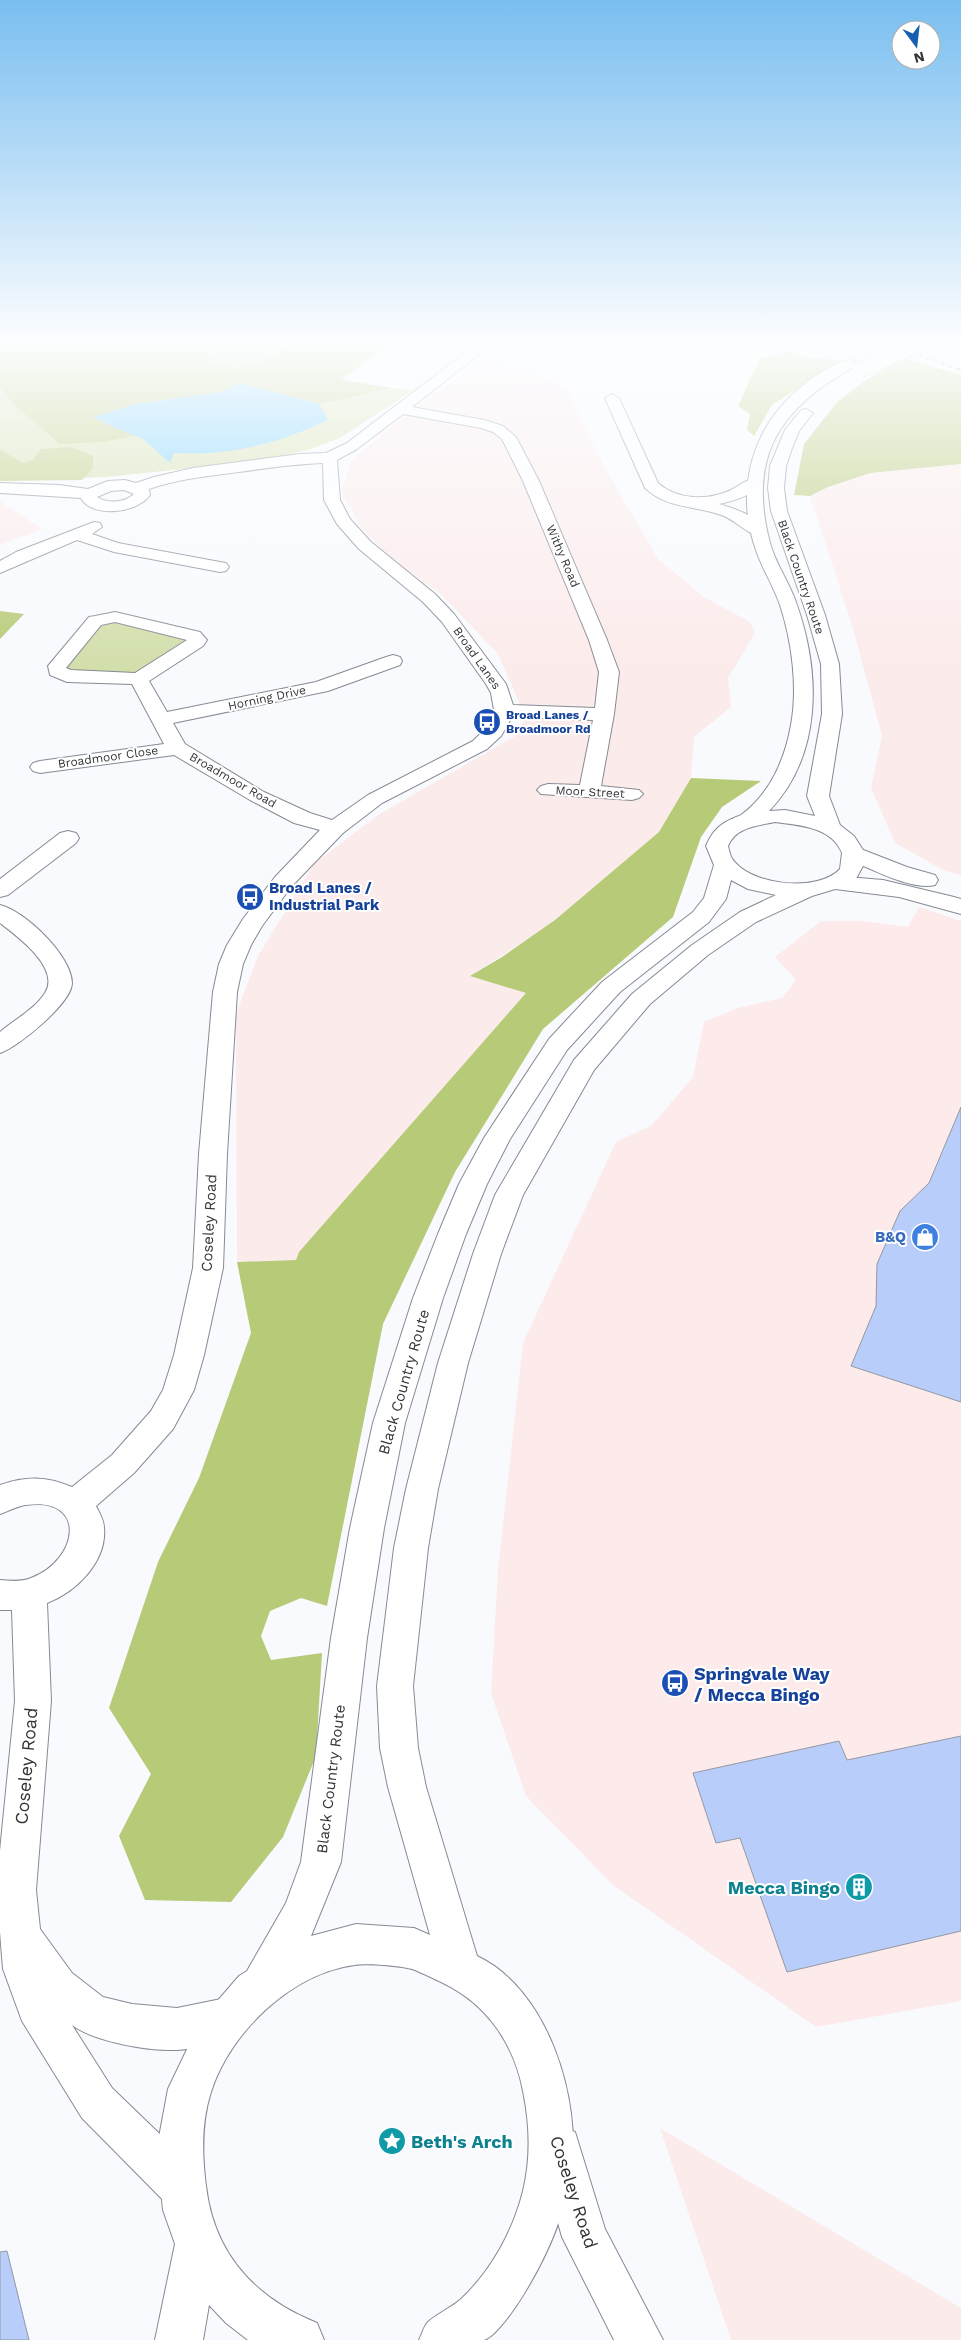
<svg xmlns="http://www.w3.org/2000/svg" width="961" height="2340" font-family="'Work Sans',sans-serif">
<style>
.commercial{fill:#fcebea}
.industrial{fill:#fcebeb}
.green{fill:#d2dfab}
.forest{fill:#b7ca77}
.water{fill:#72cdfd}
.building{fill:#b9cdfa;stroke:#9398a2}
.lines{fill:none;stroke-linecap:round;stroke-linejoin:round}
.minor-casing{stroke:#858a94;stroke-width:2}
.major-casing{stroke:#858a94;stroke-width:2}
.highway-casing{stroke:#858a94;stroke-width:2}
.minor{fill:#fff;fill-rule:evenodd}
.major{fill:#fff;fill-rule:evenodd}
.highway{fill:#fff;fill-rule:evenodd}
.rail{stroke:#8d8f93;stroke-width:2;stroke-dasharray:4 4;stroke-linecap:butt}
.highway-bridge-casing{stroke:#858a94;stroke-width:16;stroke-linecap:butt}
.highway-bridge{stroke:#fff;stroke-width:15}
.labels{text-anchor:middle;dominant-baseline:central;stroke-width:4;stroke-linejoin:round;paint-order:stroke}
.far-street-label{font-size:12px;fill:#323438;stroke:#fff}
.far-transit-label{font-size:12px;font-weight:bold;fill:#164399;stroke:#fff;text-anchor:start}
.transit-label{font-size:15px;font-weight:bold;fill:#164399;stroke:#fff;text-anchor:start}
.street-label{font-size:15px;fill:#323438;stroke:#fff}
.shop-label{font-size:15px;font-weight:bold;fill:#366cbe;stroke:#fff;text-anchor:end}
.near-transit-label{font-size:18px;font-weight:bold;fill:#164399;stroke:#fff;text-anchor:start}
.near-street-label{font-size:18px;fill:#323438;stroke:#fff}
.near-culture-label{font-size:18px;font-weight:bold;fill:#0d838f;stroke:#fff;text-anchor:end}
</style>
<rect width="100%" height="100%" fill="#f8fafe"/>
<path class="commercial" d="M919 907 961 921V2001L816 2027 613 1885 526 1796 491 1693 498 1570 523 1343 616 1142 652 1125 693 1077 704 1022 738 1008 782 998 796 980 775 957 821 921H863L908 927Z"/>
<path class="industrial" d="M483 359 556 382 568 391 606 470 658 559 704 597 750 622 755 633 728 678 731 707 694 737 691 778 659 832 549 925 470 976 526 993 299 1252 296 1260 237 1262 236 1014 258 956 315 863 378 815 515 736 526 718 498 654 441 594 390 558 362 529 341 491 352 460 398 421Z
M961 464V875L943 870 895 843 871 788 882 736 852 625 810 496 828 487 870 473Z
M0 501 4 504 42 529 0 545Z
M660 2128 961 2308V2340H731Z"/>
<path class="green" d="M0 339H396L341 380 412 391 340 438 308 450 259 461 107 477 0 481Z
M112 621 190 640 142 673 132 675 70 674 63 666 97 623Z"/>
<path class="forest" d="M0 339H203L207 352 215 365C246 373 263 362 289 348L279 339H396L341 380 391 388 319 404 240 383 221 392 136 404 94 417 135 436 101 442 60 444 14 405 0 386Z
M791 351 807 358 842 360 772 405 754 436 747 430 750 414 738 406 760 358Z
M904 358 961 375V464L870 473 828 487 810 496 794 495 804 444 837 402 866 380Z
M71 447 93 456V468L82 480 0 481V449L22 463 33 460 41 449Z
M0 611 24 614 0 639Z
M691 778 761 781 722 807 701 837 673 917 543 1029 455 1172 383 1324 327 1606 301 1598 270 1611 261 1636 271 1660 322 1653 316 1756 283 1837 231 1902 145 1900 119 1836 151 1774 109 1708 158 1562 199 1478 251 1333 237 1262 296 1260 299 1252 526 993 470 976 502 957 555 920 659 832Z"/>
<path class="water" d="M240 383 319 404 328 420C278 444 229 456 174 453L170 463 143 439 120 430 93 417 136 404 221 392Z"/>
<path class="building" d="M961 1107V1402L851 1366 876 1306 877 1264 900 1211 929 1183Z
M961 1736V1931L787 1972 740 1838 716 1843 693 1773 839 1741 847 1760Z
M7 2251 29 2340H0V2252Z"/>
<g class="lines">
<g class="minor-casing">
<path id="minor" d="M483 339H498L412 407 484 420 503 426 516 437 539 481 607 640 619 672 614 714 601 786 639 790 643 794 639 798 632 800 541 794 537 790 541 786 548 784 580 785 593 720 512 717 501 736 487 749 382 803 343 833 291 887 262 926 251 945 243 964 237 992 227 1154 223 1268 204 1355 194 1390 173 1429 134 1473 96 1506C99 1512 104 1520 104 1528 107 1562 76 1592 47 1603L51 1701 36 1890 40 1929 72 1973 103 1997 132 2004 177 2008 226 1998 241 2004 247 2019 241 2034C222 2042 197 2049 177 2050 148 2051 95 2042 72 2025L112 2088 196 2169 202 2185 196 2201 180 2207 164 2201 82 2118 22 2021 3 1969 0 1932V1851L15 1701 12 1610H0V1580C10 1581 22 1582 31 1578 79 1560 88 1496 26 1505 17 1506 9 1511 0 1514V1485C26 1476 46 1476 72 1487L112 1455 151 1411 163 1390 174 1355 193 1268 199 1154 213 992 219 964 227 945 243 919 275 877 320 830 294 823 250 800 174 755 40 773 33 771 30 767 33 763 40 761 164 744 132 684 67 682 50 675 48 666 89 617 95 616 115 612 200 632 207 640 203 646 149 681 167 712 316 682 386 657 393 655 400 657 402 661 400 665 328 691 173 723 185 744 264 792 310 813 332 820 368 795 473 741 489 725 494 710 491 693 486 684 442 622 423 602 359 549 337 524 324 500 323 463C295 464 267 468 239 472 208 476 178 479 149 489L150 495C138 513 92 519 81 498L0 493V483L59 485 88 489 108 481 125 480 136 483 154 477 193 468 300 454 326 453 347 443ZM403 414 481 428 493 432 502 439 523 481 589 640 599 672 595 708 513 705 506 684 454 614 435 594 371 542 350 519 340 500 337 460 357 449ZM124 490 134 494C124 503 108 504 97 497L111 491ZM115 622 187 640 135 673 71 670 66 668 101 625Z
M612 394 619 398 658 483C677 500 708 501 731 490 741 485 748 477 760 480L762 483C753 495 734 501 719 504 736 509 757 516 767 531L765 535C750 538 738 522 724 516 696 505 669 510 645 488L605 398Z
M94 522 100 523 102 527 92 534 118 543 220 562 226 563 229 567 226 571 220 572 114 552 77 540 0 573V561L16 552Z
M68 831 76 833 79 838 76 843 8 895 0 897V879L60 833Z
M853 846 907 867 935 875 938 880 935 885C911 891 868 867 845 858L842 853 845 848Z
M835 876 883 880 954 897 961 899V914L899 897 827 888 824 883 827 878Z
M0 905C25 911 72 956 72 983 72 1003 17 1048 0 1053V1032C14 1020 35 1009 45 993 61 968 17 936 0 923Z"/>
</g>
<g class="major-casing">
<path id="major" d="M559 2126 575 2132 605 2229 663 2340H614L562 2237 537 2148 543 2132Z"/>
</g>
<g class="highway-casing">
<path id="highway" d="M849 360 854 361 856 364 854 367C780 408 747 456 770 543 776 565 790 583 797 605 821 674 822 756 769 811L785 810 815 816 807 796 822 714 821 664 807 615 771 511 768 488 770 466 785 430 801 410 806 409 813 413 799 431 792 448 786 466 784 488 787 511 825 615 839 664 842 714 829 796 840 825 854 836 863 850 864 864 857 877 845 886 812 896 756 922 708 955 650 1004 594 1070 523 1195 501 1254 468 1363 438 1489 428 1548 413 1686 418 1748 426 1787 477 1956C548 1989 582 2100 571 2173 565 2214 547 2256 525 2292 518 2304 496 2337 484 2340 471 2340 434 2340 419 2340 422 2334 424 2326 428 2322 438 2313 451 2308 461 2299 491 2271 513 2231 523 2191 531 2158 530 2125 523 2091 514 2044 487 2004 443 1983 434 1979 425 1974 415 1970 404 1966 368 1963 355 1965 292 1973 230 2032 211 2092 201 2123 202 2155 206 2186 214 2254 255 2298 317 2323L324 2340H248L226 2323 209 2305 203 2340H155L175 2244 163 2210 157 2148 168 2089 201 2020 239 1976 247 1971 286 1903 301 1862 331 1638 350 1528 373 1423 413 1298 438 1234 459 1184 484 1138 549 1039 602 982 693 912 704 898 714 865 706 846C712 832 719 824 734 818 737 816 738 817 741 815 770 794 785 759 791 725 798 687 792 642 780 605 774 587 763 570 757 553 737 500 747 442 786 401 802 385 826 366 849 360ZM775 822C799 825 832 827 842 853L840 869C818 893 748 886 731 857 730 854 729 850 728 846 736 827 756 826 775 822ZM731 880 748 889 776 895 740 912 692 945 632 994 574 1060 495 1195 473 1254 438 1363 406 1489 394 1548 377 1686 380 1748 388 1787 430 1935 414 1928 356 1924 311 1936 341 1862 367 1638 384 1528 405 1423 443 1298 466 1234 487 1184 510 1139 567 1050 620 992 709 922 726 899Z"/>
</g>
<use href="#minor" class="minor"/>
<use href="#major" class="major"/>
<use href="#highway" class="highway"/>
<path class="rail" d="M873 339 961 370"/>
<g class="highway-bridge-casing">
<path id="highway-bridge" d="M860 370 930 339"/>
</g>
<use href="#highway-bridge" class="highway-bridge"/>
</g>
<linearGradient id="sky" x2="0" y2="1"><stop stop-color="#79bef0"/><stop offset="0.51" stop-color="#fcfdff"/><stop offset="1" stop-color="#fcfdff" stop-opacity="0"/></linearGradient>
<rect width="961" height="667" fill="url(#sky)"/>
<defs>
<g id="bus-disc" transform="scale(1.4375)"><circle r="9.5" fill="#1a4fb4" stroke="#fff"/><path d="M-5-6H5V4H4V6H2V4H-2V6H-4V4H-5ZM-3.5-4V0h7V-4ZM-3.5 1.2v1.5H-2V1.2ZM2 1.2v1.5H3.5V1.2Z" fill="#fff"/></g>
<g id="shop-disc" transform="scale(1.4375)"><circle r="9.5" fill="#3f7fe0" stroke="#fff"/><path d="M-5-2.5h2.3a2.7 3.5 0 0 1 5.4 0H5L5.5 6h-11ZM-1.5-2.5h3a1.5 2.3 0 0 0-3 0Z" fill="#fff"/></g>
<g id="building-disc" transform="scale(1.4375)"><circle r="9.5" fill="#0f9aa8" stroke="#fff"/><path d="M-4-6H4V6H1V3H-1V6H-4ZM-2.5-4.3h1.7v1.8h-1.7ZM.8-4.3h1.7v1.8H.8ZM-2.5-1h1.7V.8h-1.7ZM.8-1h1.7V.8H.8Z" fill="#fff"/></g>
<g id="sight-disc" transform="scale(1.4375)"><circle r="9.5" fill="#0f9aa8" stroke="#fff"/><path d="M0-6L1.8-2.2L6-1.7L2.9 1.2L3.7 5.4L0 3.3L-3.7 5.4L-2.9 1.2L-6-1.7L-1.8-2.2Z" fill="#fff"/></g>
</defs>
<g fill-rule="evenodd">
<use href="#bus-disc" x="487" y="722"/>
<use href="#bus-disc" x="250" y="897"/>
<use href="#shop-disc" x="925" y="1237"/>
<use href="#bus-disc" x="675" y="1683"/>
<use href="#building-disc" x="859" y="1887"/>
<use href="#sight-disc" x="392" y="2141"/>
</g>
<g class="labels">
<g class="far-street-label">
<text transform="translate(563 556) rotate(67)">Withy Road</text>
<text transform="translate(801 577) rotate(71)">Black Country Route</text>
<text transform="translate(477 658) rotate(55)">Broad Lanes</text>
<text transform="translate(267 698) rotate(-12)">Horning Drive</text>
<text transform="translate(108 757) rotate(-8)">Broadmoor Close</text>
<text transform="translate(233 780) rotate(30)">Broadmoor Road</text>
<text transform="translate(590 792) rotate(3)">Moor Street</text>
</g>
<g class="far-transit-label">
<text x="506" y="715">Broad Lanes /<tspan x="506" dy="14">Broadmoor Rd</tspan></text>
</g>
<g class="transit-label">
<text x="269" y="888">Broad Lanes /<tspan x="269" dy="17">Industrial Park</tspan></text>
</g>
<g class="street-label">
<text transform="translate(209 1223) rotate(-87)">Coseley Road</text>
<text transform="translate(404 1382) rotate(-74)">Black Country Route</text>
<text transform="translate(331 1779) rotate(-83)">Black Country Route</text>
</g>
<g class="shop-label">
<text x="906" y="1237">B&amp;Q</text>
</g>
<g class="near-transit-label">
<text x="694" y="1673">Springvale Way<tspan x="694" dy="21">/ Mecca Bingo</tspan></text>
</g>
<g class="near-street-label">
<text transform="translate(26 1766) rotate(-85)">Coseley Road</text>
<text transform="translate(574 2192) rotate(72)">Coseley Road</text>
</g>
<g class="near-culture-label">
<text x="840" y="1887">Mecca Bingo</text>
<text x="411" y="2141" text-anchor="start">Beth's Arch</text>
</g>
</g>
<g transform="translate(916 45) rotate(165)"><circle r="24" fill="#ffffff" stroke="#adaeaf"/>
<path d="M0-4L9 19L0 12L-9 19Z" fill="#175faf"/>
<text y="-8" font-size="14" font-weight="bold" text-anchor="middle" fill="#323438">N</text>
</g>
</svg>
